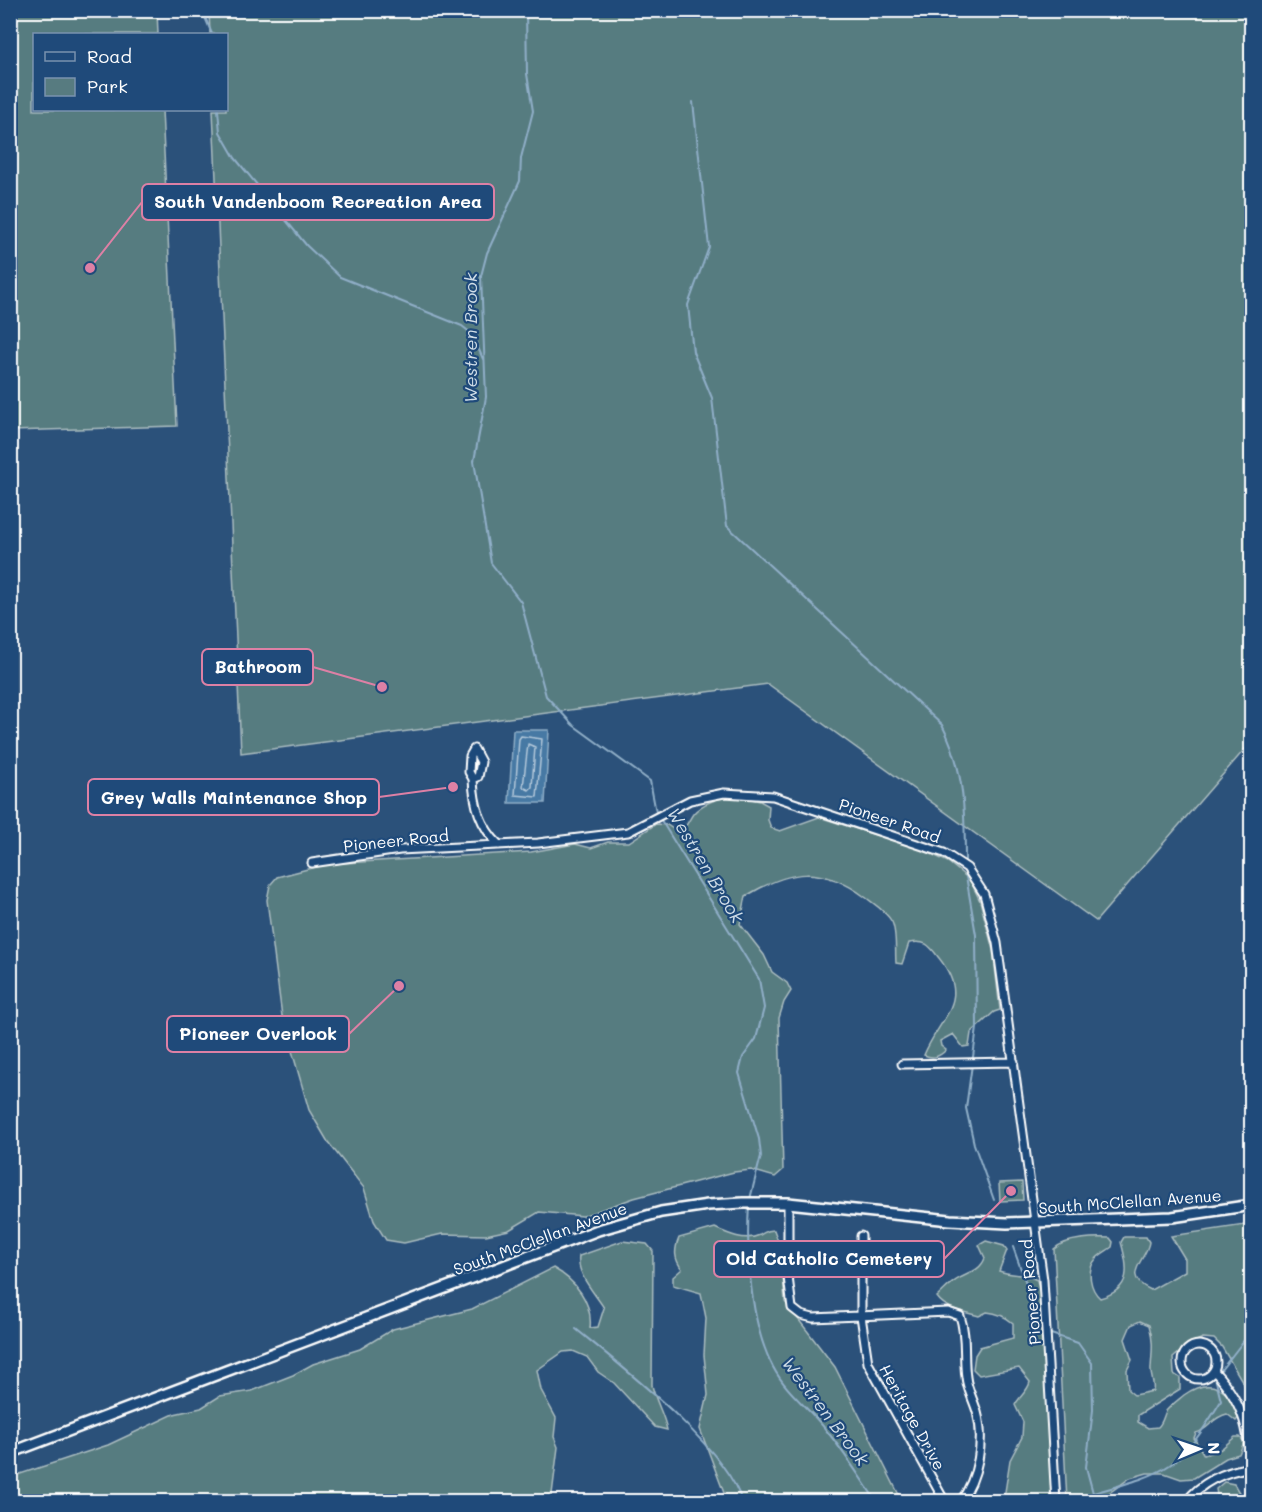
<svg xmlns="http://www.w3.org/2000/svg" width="1262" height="1512" font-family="Mali,sans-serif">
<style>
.green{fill:#577b80;stroke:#abbdc0;stroke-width:1.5;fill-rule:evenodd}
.water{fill:#4679a4;stroke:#90afc8;stroke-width:1.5}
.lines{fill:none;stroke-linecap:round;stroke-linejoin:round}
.shore{stroke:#b5c9db;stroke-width:1.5}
.stream{stroke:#90afc8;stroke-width:2}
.minor-casing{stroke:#fff;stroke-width:11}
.major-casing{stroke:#fff;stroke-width:14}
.minor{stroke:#1f4a7a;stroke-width:7}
.major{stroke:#1f4a7a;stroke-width:9}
.labels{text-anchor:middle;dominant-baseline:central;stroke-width:4.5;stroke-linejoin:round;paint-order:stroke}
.street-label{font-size:16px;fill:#fff;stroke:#1f4a7a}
.water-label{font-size:18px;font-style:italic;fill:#d1dee8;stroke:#1f4a7a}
.leader{fill:none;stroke:#dd80a5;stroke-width:2}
.callout-dot{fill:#dd80a5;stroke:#1f4a7a;stroke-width:2}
.callout{fill:#1f4a7a;stroke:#dd80a5;stroke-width:2}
.callout-label{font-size:18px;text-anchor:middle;font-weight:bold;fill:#fff}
</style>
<rect width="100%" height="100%" fill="#2b517a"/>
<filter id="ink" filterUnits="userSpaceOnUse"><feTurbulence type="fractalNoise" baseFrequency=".0167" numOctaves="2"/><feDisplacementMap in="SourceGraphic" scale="12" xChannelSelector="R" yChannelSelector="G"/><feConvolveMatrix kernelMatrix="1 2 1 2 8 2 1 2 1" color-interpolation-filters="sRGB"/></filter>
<g filter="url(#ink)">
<path class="green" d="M10 11H157L158 34H34V110H162L177 426 11 431Z
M209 11H1251V742L1096 921 768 684 241 753 213 110H226V34H210Z
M738 796 760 801 769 806 768 820 771 828 780 831 819 817 923 850 948 862 970 880 980 901 993 950 1000 1010 994 1012 971 1033 969 1046 963 1047 953 1034 940 1041 941 1046 946 1050C939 1057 933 1059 924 1055 940 1016 973 1001 939 958 929 945 926 940 909 943L902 964 896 963C895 951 897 932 892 922 886 911 874 904 865 897 822 865 790 869 746 896L740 924 764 955 772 972 787 983 791 991 784 1002 779 1018 783 1170 775 1177 751 1170 734 1172 634 1198 583 1216 539 1212 509 1230 486 1235 442 1234 404 1243 386 1240 374 1221 364 1188 328 1142 309 1110 282 1016 267 900 270 885 277 877 327 864 531 852 575 844 591 848 608 842H629L656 824 667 825 679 833C687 827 688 821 693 814 704 801 723 797 738 796Z
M1022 1182 1023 1200 1000 1201 999 1183Z
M1251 1224V1396L1222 1347 1214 1339 1203 1338 1189 1344 1173 1358 1174 1374 1180 1378V1389L1138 1415V1422L1148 1428 1158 1427C1163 1422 1163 1417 1166 1411 1171 1405 1178 1400 1184 1395 1211 1376 1228 1388 1240 1416L1236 1421 1227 1414C1212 1417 1210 1429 1196 1433L1194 1438 1204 1455 1221 1449 1235 1437H1240L1244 1442 1239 1454 1226 1458 1194 1478 1181 1479 1164 1473H1147L1130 1478 1098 1501H1067L1054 1249C1065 1238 1096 1237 1110 1238L1113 1242 1112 1247C1107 1251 1100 1254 1096 1259 1086 1270 1090 1289 1100 1298 1133 1289 1128 1268 1121 1242L1124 1237H1146L1149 1242C1147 1260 1119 1276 1151 1290L1185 1271V1259L1171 1236ZM1140 1321 1149 1325C1154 1342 1152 1351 1151 1368 1150 1376 1155 1383 1153 1391L1134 1395 1128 1390 1127 1370 1132 1360 1125 1339 1131 1325Z
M715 1228C728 1234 745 1242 760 1235 766 1232 766 1230 774 1230L781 1250 785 1302 835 1367 902 1501H727L700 1429 708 1395 704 1355 706 1318 701 1293 673 1285V1277L682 1269C674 1259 674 1250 679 1238Z
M622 1241 647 1244 653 1251 652 1385C655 1401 664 1414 667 1430L655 1427 614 1383 598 1372 587 1357 573 1351 563 1352 537 1370 541 1390 556 1418 554 1437 558 1447 552 1494 547 1501H11V1477L108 1445 174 1414 201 1408 220 1396 252 1391 293 1375 313 1364 360 1349 393 1329 472 1309 553 1268C575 1280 593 1302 590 1328L598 1327 604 1308C595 1293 576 1275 579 1256Z
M986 1241 1004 1246 1007 1250 999 1271C1012 1276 1025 1273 1037 1280L1043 1310 1053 1501H1000L1005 1492 1010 1460 1022 1437 1023 1422 1015 1405C1019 1397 1028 1391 1030 1382L1019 1368 979 1375 973 1369 975 1355 980 1347 1013 1338V1323C1005 1316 998 1313 987 1312L979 1316C965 1312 946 1310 937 1297 944 1291 951 1282 960 1278 969 1273 981 1270 985 1258L979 1245Z
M1224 1482 1234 1484 1244 1501H1218L1216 1489Z"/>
<path class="water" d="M513 730H549L545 803H509Z"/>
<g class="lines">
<path class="shore" d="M521 736 542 739 537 797 515 795 519 739Z
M528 744 535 747 532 787 529 790 523 787Z"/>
<path class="stream" d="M202 10 212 34
M526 10 527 74 533 111 521 158 520 181 487 253 481 276 486 397 474 461 491 563 521 602 546 696 573 725 650 781 656 812 759 979 764 1008 756 1039 743 1057 739 1073 759 1139 761 1156 750 1199
M693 102 709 247 688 305 693 352 712 398 727 526 942 725C965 768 965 816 965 864
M218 110 220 132 235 158 307 246 340 277 462 326 472 334 483 359
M1252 334 1246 362 1252 371
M965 870 976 935 977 1028 966 1108 974 1144 994 1200
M749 1204C746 1252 750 1324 773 1367 786 1392 809 1408 826 1430 845 1453 860 1478 877 1502
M1013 1247 1037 1314 1042 1321
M576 1329C621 1366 727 1448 742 1502
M1051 1334 1078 1343 1092 1363 1093 1410 1086 1467 1093 1493
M1221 1370 1252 1330
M1089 1502 1093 1493C1169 1472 1179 1470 1221 1401L1215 1377"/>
<g class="minor-casing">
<path id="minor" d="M473 779 469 772 470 756 474 749 481 762 478 777 473 779C474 805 480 826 499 845
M312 863 400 850 538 843 628 832 690 800 724 793 773 796 944 853 967 868 984 894 997 943 1043 1280 1056 1502
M902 1064 1014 1062
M788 1203V1277L792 1308 801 1315 813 1318 948 1312 960 1316C967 1336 963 1356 966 1377 967 1389 974 1401 977 1412 985 1441 978 1479 960 1502
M861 1236V1316L868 1363 945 1502
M1182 1362a17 17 0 1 1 34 0a17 17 0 1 1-34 0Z
M1214 1371C1253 1412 1250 1448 1250 1502
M1186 1502C1202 1481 1226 1471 1252 1467"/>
</g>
<g class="major-casing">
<path id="major" d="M10 1453 598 1230 661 1212 708 1205 743 1203H788L950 1220 1007 1223 1172 1217 1252 1205"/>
</g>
<use href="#minor" class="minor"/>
<use href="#major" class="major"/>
</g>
</g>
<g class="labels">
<g class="street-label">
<text transform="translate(890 820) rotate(19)">Pioneer Road</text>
<text transform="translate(396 840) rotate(-6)">Pioneer Road</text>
<text transform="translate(1130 1201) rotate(-4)">South McClellan Avenue</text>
<text transform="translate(540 1238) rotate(-20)">South McClellan Avenue</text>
<text transform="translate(1030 1292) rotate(-95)">Pioneer Road</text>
<text transform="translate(913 1417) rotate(61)">Heritage Drive</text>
</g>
<g class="water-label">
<text transform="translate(470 338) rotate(-90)">Westren Brook</text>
<text transform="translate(706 865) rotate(59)">Westren Brook</text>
<text transform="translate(826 1411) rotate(53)">Westren Brook</text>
</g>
</g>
<path class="leader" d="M90 268L142 202M382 687L313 667M453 787L379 797M399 986L349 1034M1011 1191L944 1259"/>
<g class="callout-dot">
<circle cx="90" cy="268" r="6"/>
<circle cx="382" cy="687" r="6"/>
<circle cx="453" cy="787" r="6"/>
<circle cx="399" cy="986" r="6"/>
<circle cx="1011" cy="1191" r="6"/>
</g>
<g class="callout">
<rect x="142" y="184" width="352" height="36" rx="6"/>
<rect x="202" y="649" width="111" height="36" rx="6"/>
<rect x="88" y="779" width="291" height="36" rx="6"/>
<rect x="167" y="1016" width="182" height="36" rx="6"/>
<rect x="714" y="1241" width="230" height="36" rx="6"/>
</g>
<g class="callout-label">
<text x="318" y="208">South Vandenboom Recreation Area</text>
<text x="258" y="673">Bathroom</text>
<text x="234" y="804">Grey Walls Maintenance Shop</text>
<text x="258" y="1040">Pioneer Overlook</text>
<text x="829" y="1265">Old Catholic Cemetery</text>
</g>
<rect width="1262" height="1512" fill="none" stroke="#1f4a7a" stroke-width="36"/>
<rect x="18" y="18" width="1226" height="1476" fill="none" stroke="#fff" stroke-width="2" filter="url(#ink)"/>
<rect x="33" y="33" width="195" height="78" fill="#1f4a7a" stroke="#7992af" stroke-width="1.5"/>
<rect x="45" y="52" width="30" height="9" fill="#1f4a7a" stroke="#7992af" stroke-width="1.5"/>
<text x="87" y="63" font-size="18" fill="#ffffff">Road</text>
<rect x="45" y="78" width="30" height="18" fill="#577b80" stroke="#7992af" stroke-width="1.5"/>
<text x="87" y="93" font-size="18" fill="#ffffff">Park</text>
<g transform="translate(1199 1449) rotate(88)" stroke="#1f4a7a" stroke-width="4.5" paint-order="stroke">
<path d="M0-4.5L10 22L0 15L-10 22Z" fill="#ffffff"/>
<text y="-9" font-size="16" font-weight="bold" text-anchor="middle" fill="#ffffff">N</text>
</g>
</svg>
